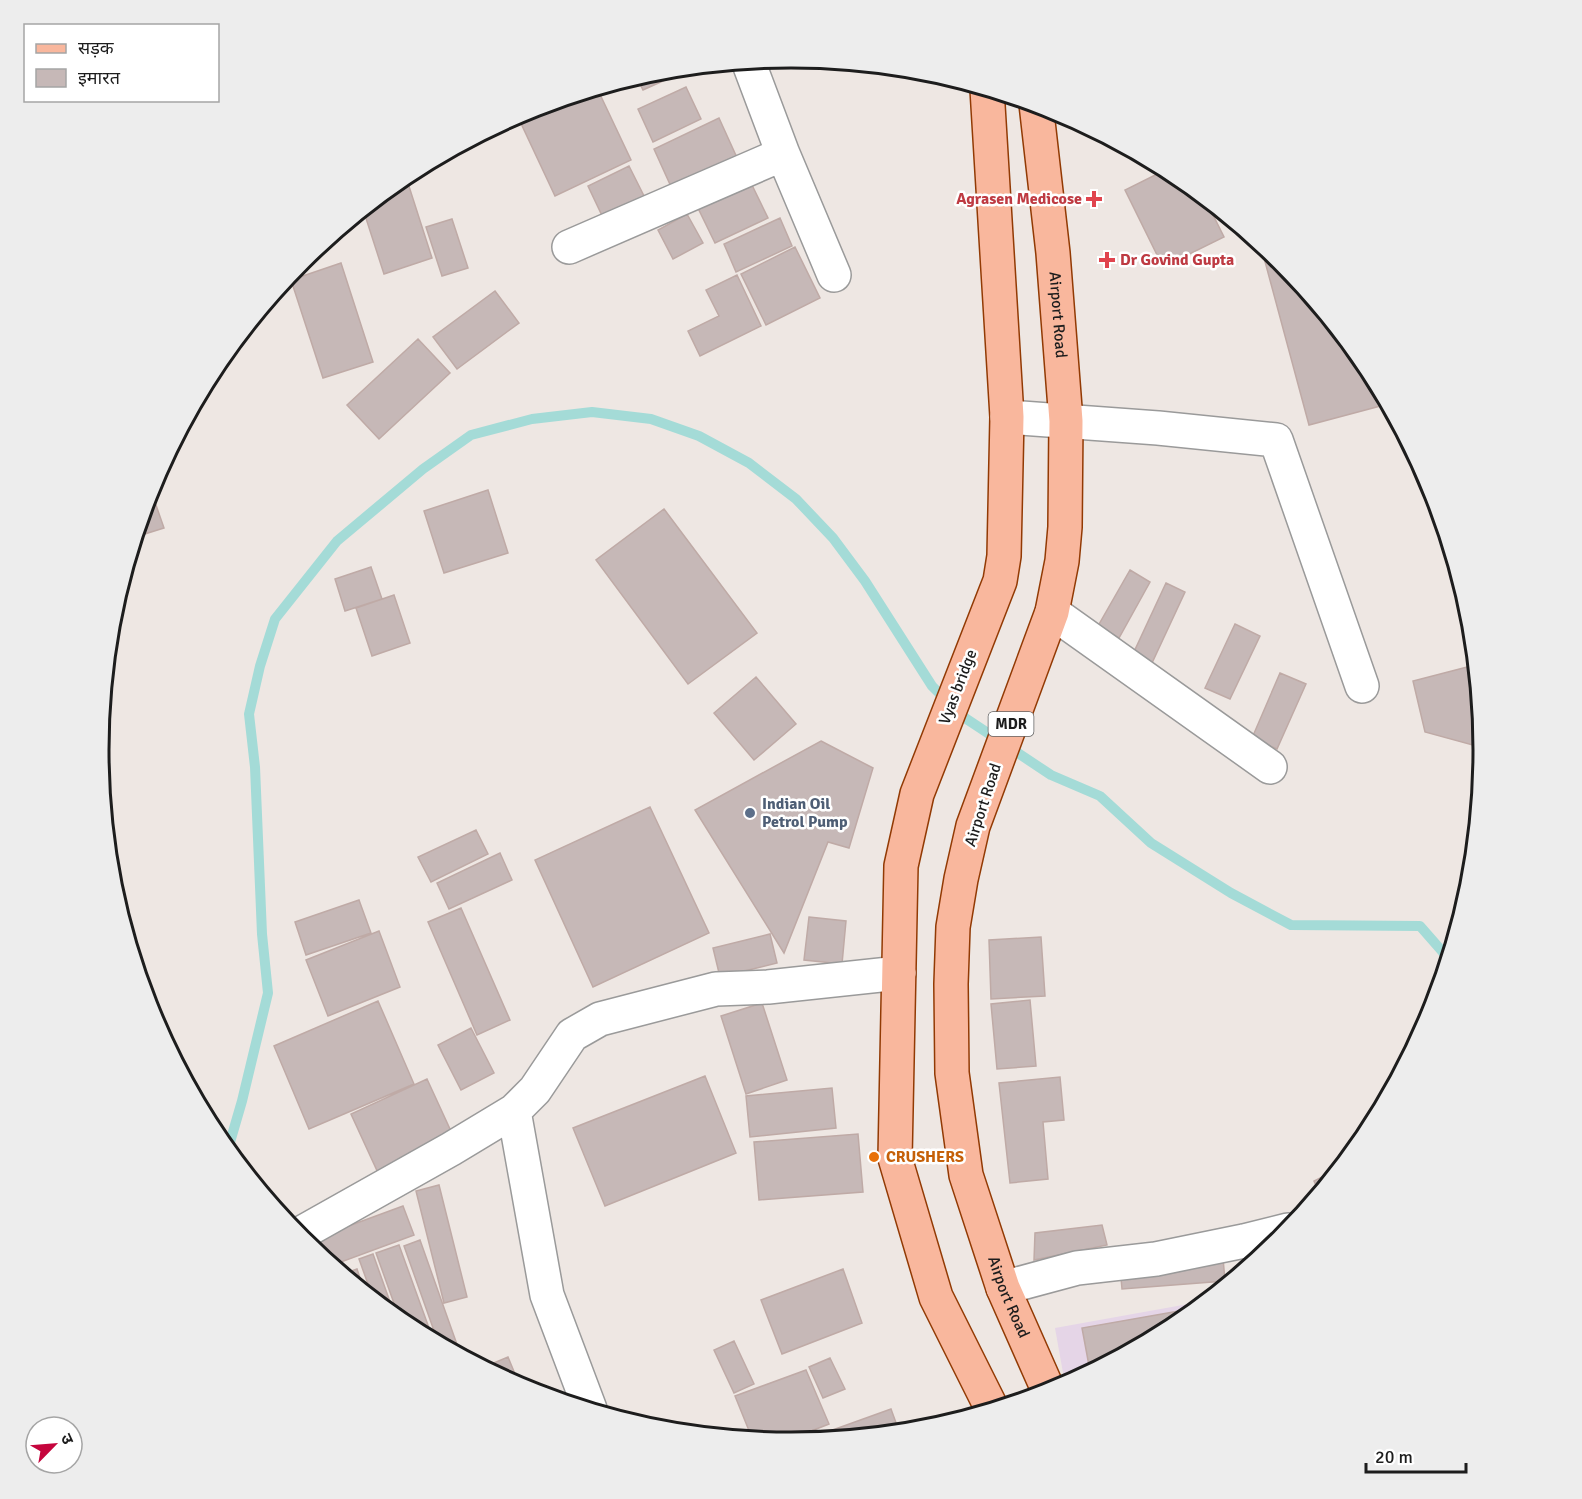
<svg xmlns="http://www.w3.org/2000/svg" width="1582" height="1499" font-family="Signika,'Noto Sans Devanagari',sans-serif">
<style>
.industrial{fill:#e5d5e7}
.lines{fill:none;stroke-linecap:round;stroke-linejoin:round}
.stream{stroke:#a4dbd7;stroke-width:10}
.building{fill:#c6b8b7;stroke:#bfaaa6;stroke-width:1.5}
.minor-casing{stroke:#9a9a9a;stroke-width:36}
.major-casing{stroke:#923a04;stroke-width:36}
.minor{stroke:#fff;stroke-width:33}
.major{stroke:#f9b79d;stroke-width:33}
.health-dot{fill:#e0444e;stroke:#fff;stroke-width:2}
.service-dot{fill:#5c6f8a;stroke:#fff;stroke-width:2}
.food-dot{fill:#e8710a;stroke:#fff;stroke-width:2}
.labels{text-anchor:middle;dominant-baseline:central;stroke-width:5;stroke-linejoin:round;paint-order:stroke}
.shield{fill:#fff;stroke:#616161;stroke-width:1.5}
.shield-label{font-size:15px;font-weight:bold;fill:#1d1d1d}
.health-label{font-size:16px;font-weight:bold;fill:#be3a42;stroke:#fff;text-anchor:end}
.street-label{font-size:16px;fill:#1d1d1d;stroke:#fff}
.service-label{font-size:16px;font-weight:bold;fill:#4e5e75;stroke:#fff;text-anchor:start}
.food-label{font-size:16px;font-weight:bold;fill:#c56008;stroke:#fff;text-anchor:start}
.rim{fill:none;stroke:#1d1d1d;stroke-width:3}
</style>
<rect width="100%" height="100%" fill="#eee7e3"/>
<path class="industrial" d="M1205 1301 1175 1325 1065 1384 1055 1328Z"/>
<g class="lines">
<path class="stream" d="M228 1149 242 1101 268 993 262 934 255 767 249 714 260 666 275 619 337 541 423 469 471 435 532 419 592 412 651 419 699 436 749 463 796 499 833 538 865 581 932 686 962 716 1051 775 1100 796 1151 843 1231 893 1291 925 1420 926 1448 958"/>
</g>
<path class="building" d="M694 67 643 90 636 76 656 70Z
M686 87 701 119 653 142 638 109Z
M597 88 631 160 555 196 518 117 550 102Z
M719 118 738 160 673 191 654 149Z
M629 166 648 204 606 224 588 186Z
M1167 169 1176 174 1204 197 1224 237 1163 267 1125 190Z
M406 177 432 258 384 274 363 209 400 179Z
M750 181 768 218 715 243 697 206Z
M687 214 703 243 673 259 658 230Z
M780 218 792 246 736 272 724 244Z
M452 219 468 268 442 276 426 227Z
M1260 243 1281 260 1367 365 1388 404 1309 425Z
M795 247 820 298 766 325 741 274Z
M341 263 373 362 323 378 291 280Z
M737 275 761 326 700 356 688 331 719 316 706 290Z
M495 291 519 323 457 369 433 337Z
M418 339 450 373 379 439 347 405Z
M150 488 164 528 135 537Z
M488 490 508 553 444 573 424 511Z
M664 509 757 633 688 684 596 560Z
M371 567 382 599 345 611 335 579Z
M1130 570 1150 582 1119 638 1098 626Z
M1166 583 1185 592 1152 663 1133 654Z
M394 595 410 643 372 656 356 608Z
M1235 624 1260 636 1230 699 1205 688Z
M1475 665 1483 745 1480 747 1425 732 1413 681Z
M1280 673 1306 684 1277 749 1252 738Z
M756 677 796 724 754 760 714 713Z
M821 741 873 768 849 848 828 842 784 953 695 810Z
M650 807 709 933 593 987 535 860Z
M476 830 488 854 431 882 418 857Z
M500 853 512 880 449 909 437 883Z
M359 900 371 933 306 955 295 922Z
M461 908 510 1020 477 1035 428 922Z
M809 917 846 921 842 964 804 960Z
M379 931 400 987 328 1016 306 960Z
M770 934 777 963 720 977 713 948Z
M1041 937 1045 996 991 999 989 940Z
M1030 1000 1036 1066 997 1069 991 1004Z
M378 1001 414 1084 309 1129 274 1046Z
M762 1003 787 1080 746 1094 721 1016Z
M471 1028 494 1073 461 1090 438 1045Z
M705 1076 736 1153 605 1206 573 1128Z
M1060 1077 1064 1120 1043 1122 1048 1179 1010 1183 999 1083Z
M427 1079 455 1140 379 1175 351 1114Z
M832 1088 836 1128 750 1137 746 1096Z
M858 1134 863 1192 759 1200 754 1142Z
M1330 1173 1332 1177 1319 1192 1314 1181Z
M439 1185 467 1297 444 1303 416 1191Z
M403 1206 414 1235 333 1265 305 1242Z
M1102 1225 1107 1245 1034 1260 1035 1233Z
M420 1240 460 1353H458L438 1342 404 1246Z
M399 1245 433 1339 400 1320 376 1253Z
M373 1254 395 1316 373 1298 359 1259Z
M1223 1258 1225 1281 1122 1289 1120 1267Z
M357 1269 364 1290 343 1274Z
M843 1269 862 1323 782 1354 761 1300Z
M1196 1308 1175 1325 1090 1371 1082 1328Z
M734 1341 754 1384 734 1393 714 1350Z
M508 1357 520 1386 484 1367Z
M830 1358 845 1389 823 1398 809 1367Z
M806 1370 829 1424 786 1441 752 1438 735 1396Z
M891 1409 899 1431 802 1441Z"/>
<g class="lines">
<g class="minor-casing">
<path id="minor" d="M748 61 783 154 834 275
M569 247 783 154
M1007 417 1158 428 1276 440 1362 686
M1052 612 1270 767
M514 1111 547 1295 590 1409
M298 1235 451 1149 514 1111 535 1090 572 1035 600 1019 716 989 768 987 899 973
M1003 1288 1077 1268 1156 1259 1244 1241 1288 1230"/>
</g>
<g class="major-casing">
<g id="major">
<path d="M987 89 1007 417 1004 556 1000 581 917 794 901 866 895 1158 936 1297 992 1409"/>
<path id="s1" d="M1036 104 1053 253 1066 421 1065 527 1062 561 1052 612 973 826 961 879 953 927 951 984 952 1073 966 1175 1003 1288 1049 1392"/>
</g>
</g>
<use href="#minor" class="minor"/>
<use href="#major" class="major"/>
</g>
<g class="health-dot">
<path d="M1091 190h6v6h6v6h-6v6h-6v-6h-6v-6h6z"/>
<path d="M1104 251h6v6h6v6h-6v6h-6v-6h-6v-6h6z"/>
</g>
<circle class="service-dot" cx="750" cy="813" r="6"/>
<circle class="food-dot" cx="874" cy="1157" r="6"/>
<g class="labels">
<rect class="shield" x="988.5" y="712" width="45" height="24" rx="4.5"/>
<g class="shield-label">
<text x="1011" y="724">MDR</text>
</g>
<g class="health-label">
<text x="1082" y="199">Agrasen Medicose</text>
<text x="1120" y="260" text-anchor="start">Dr Govind Gupta</text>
</g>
<g class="street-label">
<text stroke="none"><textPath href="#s1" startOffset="212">Airport Road</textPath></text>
<text transform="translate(958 687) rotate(-69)">Vyas bridge</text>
<text transform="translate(983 805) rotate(-72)">Airport Road</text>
<text stroke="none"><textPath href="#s1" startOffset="1220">Airport Road</textPath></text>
</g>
<g class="service-label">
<text x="762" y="804">Indian Oil<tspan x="762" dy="18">Petrol Pump</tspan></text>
</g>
<g class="food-label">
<text x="886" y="1157">CRUSHERS</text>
</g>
</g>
<path d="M0 0H1582V1499H0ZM109 750a682 682 0 1 1 1364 0a682 682 0 1 1-1364 0Z" fill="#ededed" fill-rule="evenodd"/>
<path class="rim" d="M109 750a682 682 0 1 1 1364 0a682 682 0 1 1-1364 0Z"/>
<rect x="24" y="24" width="195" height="78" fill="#ffffff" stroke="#a5a5a5" stroke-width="1.5"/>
<rect x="36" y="44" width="30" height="9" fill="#f9b79d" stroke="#a5a5a5" stroke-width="1.5"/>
<text x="78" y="54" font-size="18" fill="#1d1d1d">सड़क</text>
<rect x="36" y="69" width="30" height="18" fill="#c6b8b7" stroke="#a5a5a5" stroke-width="1.5"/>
<text x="78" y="84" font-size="18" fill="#1d1d1d">इमारत</text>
<g transform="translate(54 1445) rotate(65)"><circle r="28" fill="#ffffff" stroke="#a5a5a5" stroke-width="1.5"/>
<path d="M0-4.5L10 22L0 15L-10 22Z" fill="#c5053d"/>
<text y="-9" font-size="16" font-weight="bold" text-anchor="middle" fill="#1d1d1d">उ</text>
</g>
<path d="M1366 1463v9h100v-9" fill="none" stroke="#1d1d1d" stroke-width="3"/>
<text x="1375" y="1463" font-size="18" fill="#1d1d1d" stroke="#ffffff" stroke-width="4.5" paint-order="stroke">20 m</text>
</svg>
